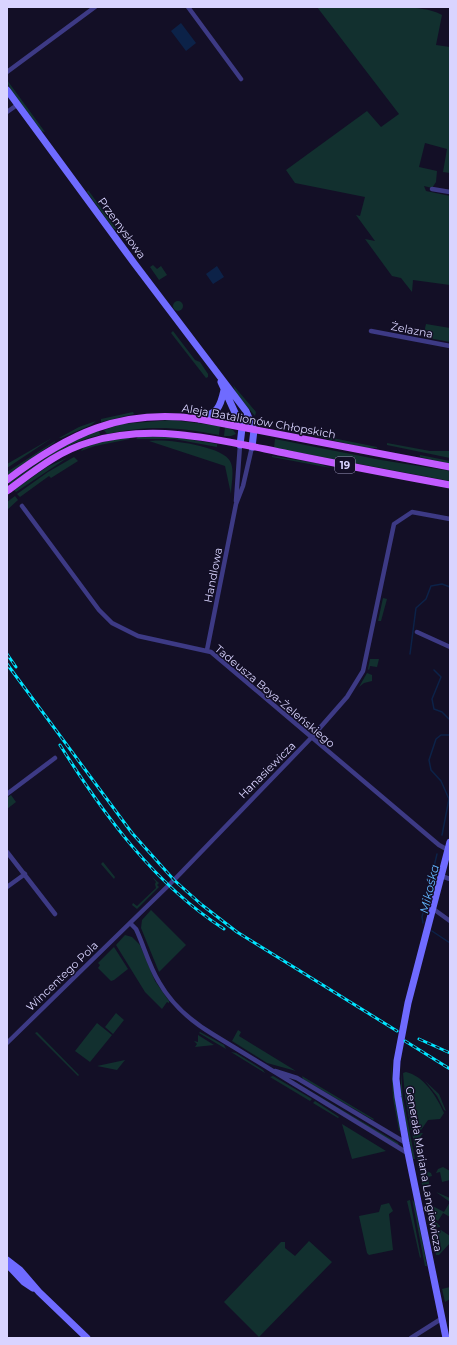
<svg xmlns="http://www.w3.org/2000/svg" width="457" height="1345" font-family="Montserrat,sans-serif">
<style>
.green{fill:#12302f}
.water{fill:#0c2248}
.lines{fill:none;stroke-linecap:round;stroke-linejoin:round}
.stream{stroke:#0c2248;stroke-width:1.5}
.street{stroke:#3d3a85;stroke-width:4.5}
.secondary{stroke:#6f6bff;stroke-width:7}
.primary{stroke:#c25bff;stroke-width:7}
.rail-casing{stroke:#00e5ff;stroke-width:3}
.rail{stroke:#130f26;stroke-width:1.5;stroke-dasharray:4.5;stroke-linecap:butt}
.labels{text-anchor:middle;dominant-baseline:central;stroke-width:3;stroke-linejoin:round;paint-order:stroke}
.shield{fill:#130f26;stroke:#9e99be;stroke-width:1}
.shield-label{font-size:10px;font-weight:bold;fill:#d9d4ff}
.street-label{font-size:11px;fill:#d9d4ff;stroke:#130f26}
.water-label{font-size:12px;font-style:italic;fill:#62b6ff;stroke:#130f26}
</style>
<rect width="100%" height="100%" fill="#130f26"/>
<path class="green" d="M317 7C345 7 422 2 442 15L436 45 450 47V173L443 172 447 149 425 143 419 167 437 171 436 182 432 188 424 186 426 191 450 196V285L413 280 412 292 401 278 392 276 365 239 375 241 356 215 360 216 365 197 295 183 286 170 367 111 381 127 399 114Z
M7 80 45 132 41 131C34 120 8 91 7 80Z
M88 190 118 231 113 228 87 192Z
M153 265 157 269 161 266 167 275 159 280 150 267Z
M173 306a5 5 0 1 1 10 0a5 5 0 1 1-10 0Z
M426 324 450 328V342L423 337Z
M173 331 195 360 200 362 208 374V377L206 378 171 333Z
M233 385 256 412 255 416 236 393Z
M133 412 134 414 101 422V419Z
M172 420 220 426 219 435C175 427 151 425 107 434L104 430 121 424Z
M96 421 91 425 61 438H59L79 427Z
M225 427 233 430 236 434 231 436H224Z
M278 427 377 447V448H365Z
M99 430 100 435C66 442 38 464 10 485L9 483 63 446Z
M139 436 175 437 217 444V447L174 439H136Z
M129 437 130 439 95 446 81 451 83 448 97 443Z
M52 438 7 468V464Z
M275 439 381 460 450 471V481L274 448Z
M55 441V442L7 476V472Z
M149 441C165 438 223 446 230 461 235 470 231 485 231 494L225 466Z
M387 443 430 451H450V458L387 445Z
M420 455 450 461V464L420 457Z
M272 456 316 463 331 468 272 457Z
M74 457 78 461 51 478 49 476 20 497 17 494 48 472Z
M67 458 16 492 14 490 47 467Z
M15 496 18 500 7 510V502Z
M383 598 387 599 381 621H378Z
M370 659H379L377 667 370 666 369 670 368 669Z
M367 673 372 675V681L364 683 359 687Z
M293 744 295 746 251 792 250 791Z
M11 795 16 802 7 809V798Z
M103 862 115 877 114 879 101 864Z
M152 877 159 883 157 885 159 887 137 909 132 905 133 903 137 906 156 888 155 884 156 882Z
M151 910 186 945 159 972 141 928 142 920Z
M125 935 132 937 140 945 155 981 169 1001V1003L167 1002 162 1009 145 992 116 945Z
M114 947 128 969 114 980 111 981 98 968 100 965 98 963Z
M116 1013 124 1020 113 1034 105 1027Z
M97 1023 112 1035 90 1062 75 1051Z
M238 1030 241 1032 239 1036 296 1071 267 1063 232 1041Z
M37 1032 79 1075 78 1076 35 1033Z
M200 1032 224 1045 226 1049 199 1033Z
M198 1035 214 1045 195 1047 197 1044 194 1041 198 1042Z
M231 1052 236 1053 263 1070 265 1073Z
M125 1060 117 1070 97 1066Z
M391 1062 395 1098 401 1130 399 1131 393 1098Z
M406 1072C424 1076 437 1097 444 1113L440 1119 428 1120 421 1130H411L405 1096 403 1073Z
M401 1073 403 1098 415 1159H413L401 1098Z
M273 1076 312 1099 310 1101 270 1077Z
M302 1076 374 1119 373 1120 303 1079Z
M290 1079 398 1143 399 1146Z
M425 1081 439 1094 446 1111 444 1110 437 1096Z
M315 1101 339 1117 338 1118 313 1103Z
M342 1124 386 1151 352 1159Z
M412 1133H423L418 1140 421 1159H424L420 1164H418Z
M443 1167 450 1171V1180L442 1182 440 1172 436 1173 438 1169Z
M426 1171 431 1173 432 1176 428 1177 429 1184 422 1185 420 1172Z
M436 1192 450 1198V1217L443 1213 438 1221 427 1212 425 1202 444 1212 450 1202Z
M412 1199 415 1204 427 1266H425Z
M410 1200 421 1257 420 1258 407 1201Z
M389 1203 393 1211 389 1214 393 1250 369 1255 367 1253 359 1216 379 1212 381 1205Z
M428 1214 440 1226V1227L433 1228 432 1223H429Z
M441 1230 450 1236V1243L439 1255H436L431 1232Z
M309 1241 332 1262 259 1337 224 1302 281 1242H285V1248L295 1256Z
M450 1287V1299L445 1302 442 1289Z"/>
<path class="water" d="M181 23 196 43 186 51 171 31Z
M217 266 224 277 213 284 206 274Z"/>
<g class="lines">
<path class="stream" d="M410 654 416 608 426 599 431 586 442 584 450 587
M434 670 441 677 432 699 434 709 442 712 450 720
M442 835 449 799 441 781 431 770 429 760 436 739 441 735H450
M423 923 422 917 437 854
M432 931 450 943"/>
<path class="street" d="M188 7 241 79
M7 72 95 7
M7 112 17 105
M432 189 450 192
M371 331 450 346
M236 501 240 445
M22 506 99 610 112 623 138 636 211 652 439 845 448 850
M417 632 450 647
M207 650 236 504 243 486 252 447
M7 794 55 758
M7 852 55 914
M441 876 450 879
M7 887 25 874
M432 908 450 921
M130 923 136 929C144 946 149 966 159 982 172 1005 192 1022 214 1035L409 1154
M7 1043 174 880 311 738 347 697 363 671 394 524 412 512 450 519
M275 1071 297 1078 406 1143
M411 1338 441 1319"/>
<path class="secondary" d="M7 90 134 263 246 411 254 430 252 447
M221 382 242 428 240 445
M199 419C217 413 220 409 224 390
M7 1260 20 1270 39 1292 87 1338
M7 1264 24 1282 33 1288
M446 1338 406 1143 398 1097 396 1079 397 1061 408 1003 450 842"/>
<path class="primary" d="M7 480C68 434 120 408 199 419L450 467
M7 491C33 472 58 451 90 442 156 422 224 441 289 454 343 465 396 475 450 485"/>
<g class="rail-casing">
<path id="rail" d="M7 654 16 667
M7 664 132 833 174 880 202 905 237 932 397 1031
M60 745C104 815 154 884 224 929
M419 1039 450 1053
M405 1041 450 1069"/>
</g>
<use href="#rail" class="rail"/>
</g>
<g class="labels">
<rect class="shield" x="335" y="457" width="20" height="16" rx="3"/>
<g class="shield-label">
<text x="345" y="465">19</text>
</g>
<g class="street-label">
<text transform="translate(122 228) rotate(54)">Przemysłowa</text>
<text transform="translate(412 330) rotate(11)">Żelazna</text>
<text transform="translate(259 421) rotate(10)">Aleja Batalionów Chłopskich</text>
<text transform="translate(213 575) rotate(-79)">Handlowa</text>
<text transform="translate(275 696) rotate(40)">Tadeusza Boya-Żeleńskiego</text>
<text transform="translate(267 770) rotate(-45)">Hanasiewicza</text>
<text transform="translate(62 976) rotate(-44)">Wincentego Pola</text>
<text transform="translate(424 1169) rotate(80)">Generała Mariana Langiewicza</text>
</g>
<g class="water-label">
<text transform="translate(429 889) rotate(-77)">Mikośka</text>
</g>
</g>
<rect width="457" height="1345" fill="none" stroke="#d9d4ff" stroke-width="16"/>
</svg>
